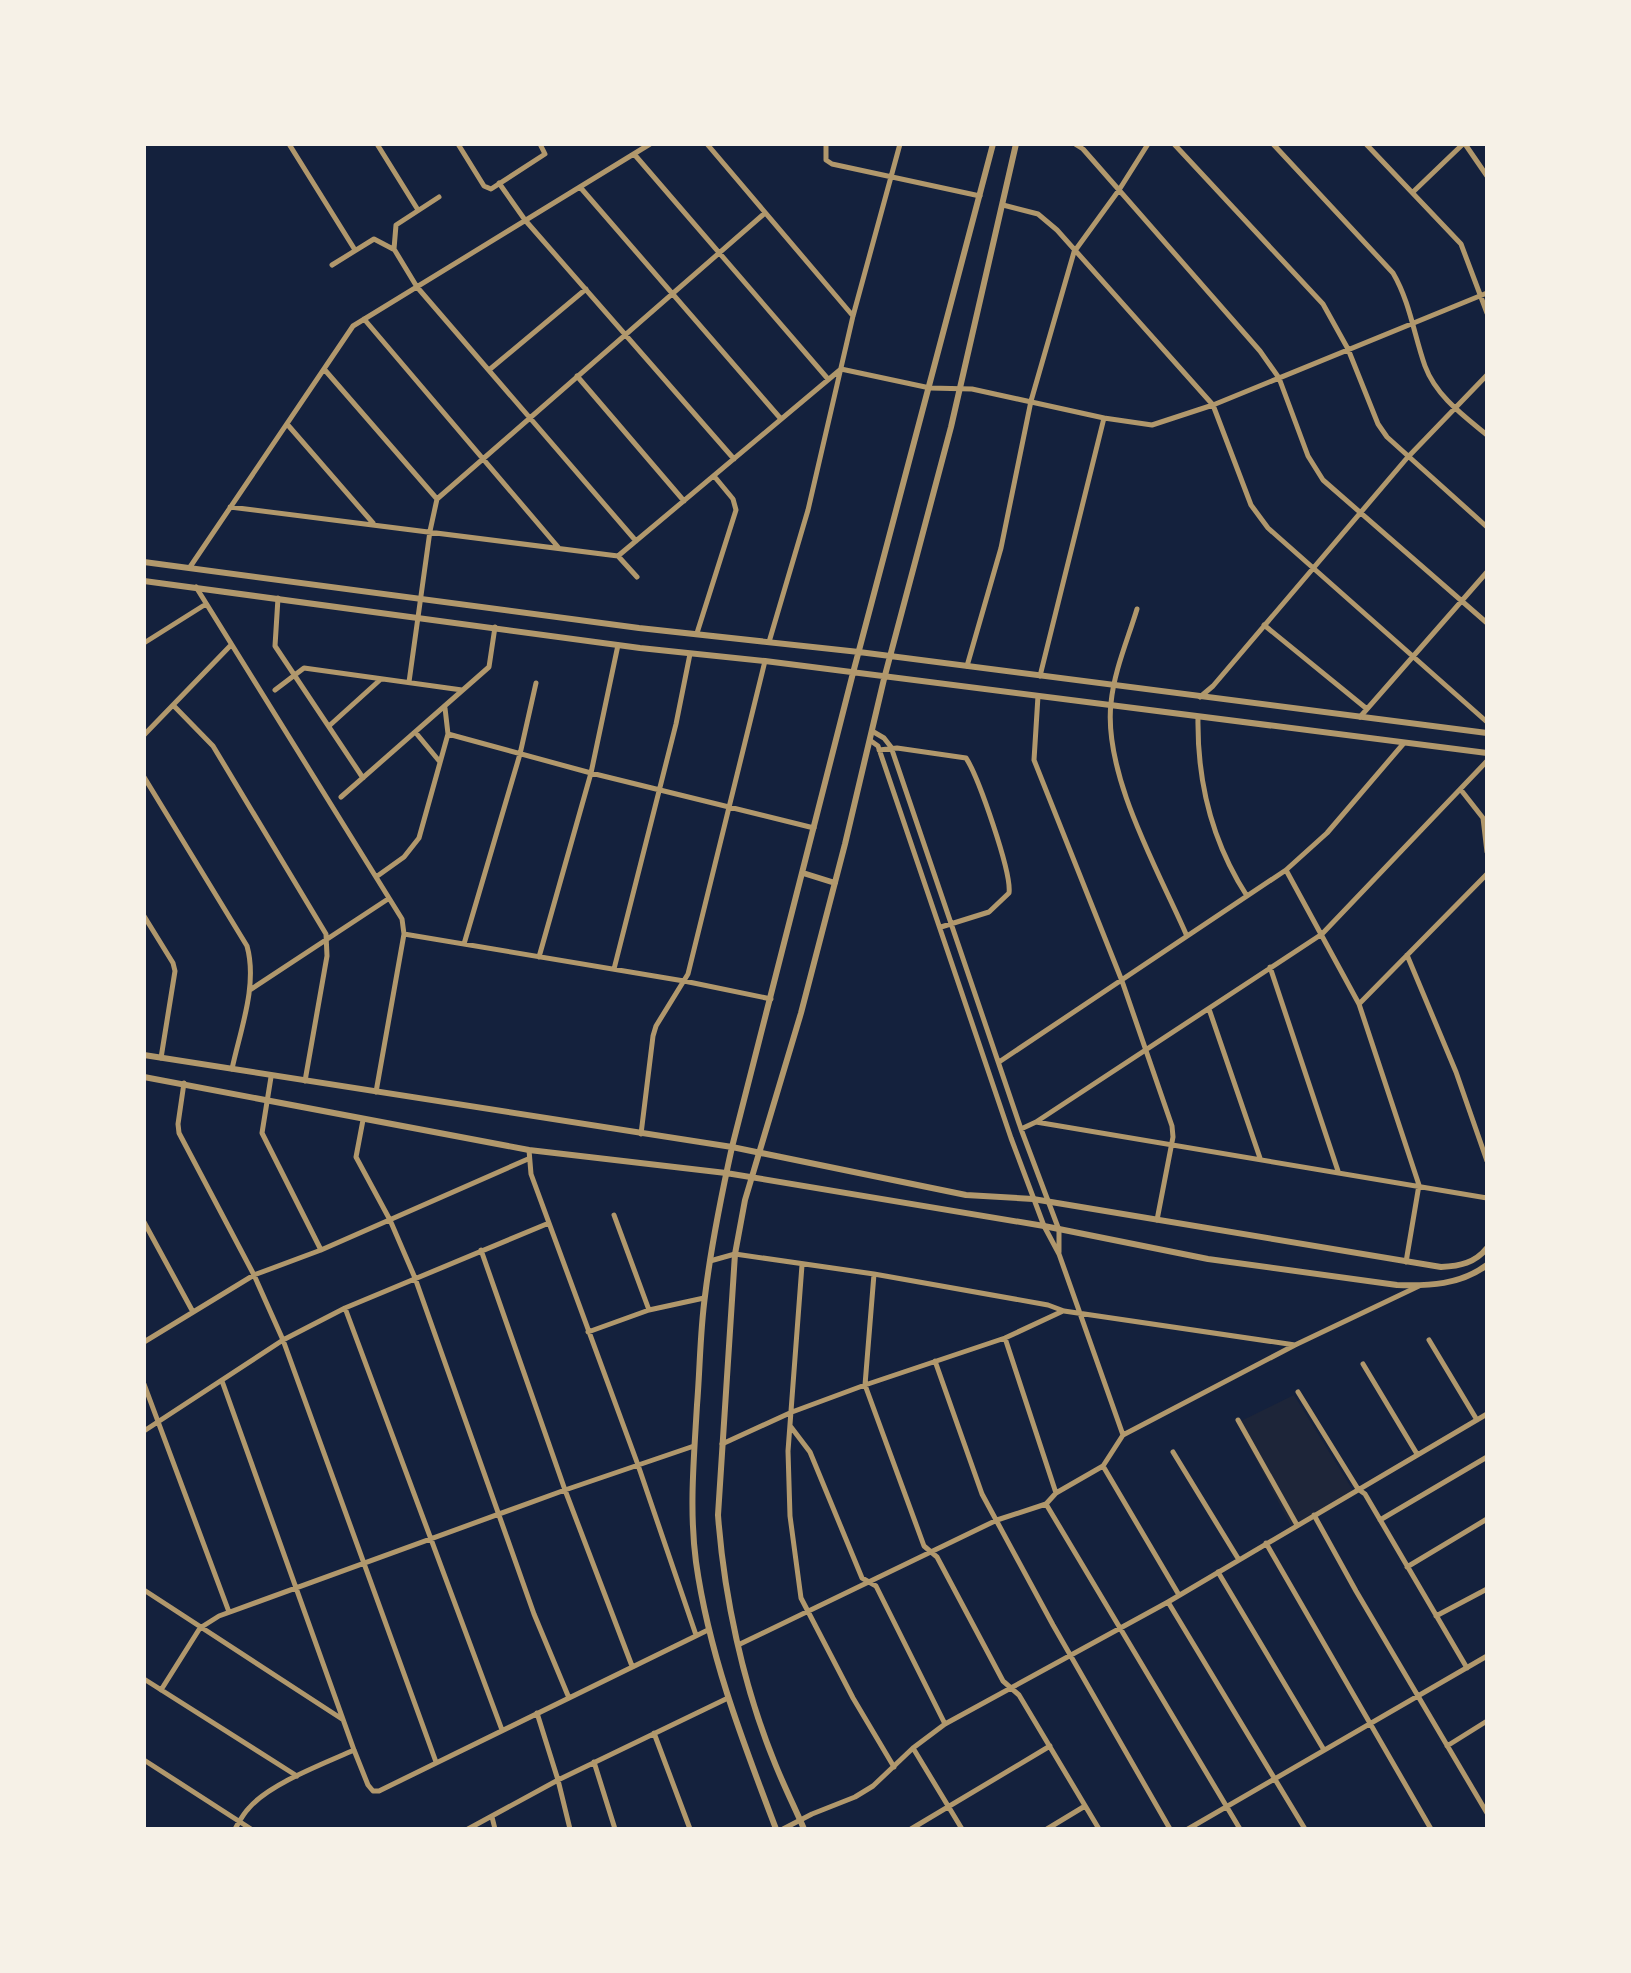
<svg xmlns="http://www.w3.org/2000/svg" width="1631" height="1973" font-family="'Fira Sans Condensed',sans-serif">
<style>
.green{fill:#1d2539}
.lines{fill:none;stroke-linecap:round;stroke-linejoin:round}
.minor{stroke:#b1986c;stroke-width:5}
.tertiary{stroke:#b1986c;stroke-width:6}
</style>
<rect width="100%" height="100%" fill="#14213d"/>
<path class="green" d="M1294 1395 1354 1492 1292 1528 1237 1423Z"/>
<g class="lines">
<path class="minor" d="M289 144 355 250
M377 144 418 210
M458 144 484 186 491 189 545 154 540 144
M707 144 853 316
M826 144V160L832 164 980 196
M1075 144 1083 149 1119 190 1260 351 1279 378 1308 456 1323 480 1487 623
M1174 144 1323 304 1348 349 1378 424 1387 437 1487 527
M1273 144 1393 273C1410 302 1414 335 1425 366 1436 396 1464 416 1487 435
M1366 144 1461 244 1487 313
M1465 144 1487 176
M634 154 828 379
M499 183 525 220 734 459
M580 187 781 419
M1413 192 1463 144
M439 197 396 225 394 249 417 287 636 541
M1003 205 1038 214 1057 230 1213 405 1251 505 1268 528 1487 722
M332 265 374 239 393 249
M364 319 558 547
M324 369 437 499
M489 370 586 289
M577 376 684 501
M287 424 373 523
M230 507 618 556 841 369 930 388 972 389 1104 418 1152 425 1213 405 1487 293
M618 556 637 577
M190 567 353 326 650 144
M196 587 402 919 404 934 376 1092
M278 598 275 646 363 778
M1137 609C1128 639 1114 671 1111 703 1103 774 1158 870 1186 934
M1264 625 1367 709
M697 633 736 510 733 499 714 476
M769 642 808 510 853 316 900 144
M144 643 206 604
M967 666 1001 548 1031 401 1074 252 1119 190 1148 144
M1040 676 1104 418
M409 682 430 531 437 499 765 213
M275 690 304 668 462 690
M1038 696 1034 760 1122 981 1172 1126 1173 1137 1157 1220
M1200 697 1213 686 1407 458 1487 375
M173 705 213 746 326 934 327 956 305 1081
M1198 717C1197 781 1212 842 1247 896
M1360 717 1487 572
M329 726 381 679
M872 731 884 738 891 747 1021 1129 1059 1230V1252
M416 733 440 762
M448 734 591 773 814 828
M144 735 231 645
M879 750 897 748 966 758C978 776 1012 873 1009 893L989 912 941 927
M144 777 247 946C258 985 240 1031 232 1069
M1461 790 1483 818 1487 852
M341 797 489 667 495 627
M1286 870 1359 1004 1419 1185 1406 1262
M376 877 404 857 419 838 448 734 445 708
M144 916 173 963 175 971 161 1058
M404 934 684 981 771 999
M464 944 520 754 536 683
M1407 955 1456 1072 1487 1161
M539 957 591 773 618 645
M1270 967 1338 1171
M614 969 676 724 690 654
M250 990 388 899
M1359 1004 1487 874
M1209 1009 1260 1158
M999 1062 1286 870 1327 833 1404 743
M271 1077 262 1133 321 1250
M184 1083 178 1124 179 1133 254 1275 283 1340 436 1762
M363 1120 356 1157 390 1220 415 1278 534 1614 569 1698
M1036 1122 1322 934 1487 761
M1021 1129 1036 1122 1487 1198
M641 1134 653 1036 656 1026 688 974 765 661
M529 1150 531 1174 638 1465 696 1635
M614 1215 649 1310
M144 1222 193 1312
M481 1250 565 1490 632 1666
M710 1261 735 1254 874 1274 1048 1305 1064 1311 1295 1345
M802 1265 788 1451 790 1516 801 1598 853 1698 894 1767
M874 1274 865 1385 924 1546 937 1557 1003 1681 1019 1695 1099 1829
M345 1308 502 1730
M588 1332 649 1310 704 1298
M1005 1338 1056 1493
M1429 1340 1477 1420
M144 1342 254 1275 321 1250 528 1159
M935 1361 982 1494 1053 1625 1170 1829
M1363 1364 1417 1454
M222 1381 354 1750 368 1785 373 1791H379L708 1630
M144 1384 229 1612
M1298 1392 1358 1489 1365 1494 1467 1668
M1238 1420 1297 1525
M791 1427 810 1452 862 1578 876 1586 945 1724
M144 1431 283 1340 345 1308 549 1223
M1123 1435 1295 1345 1419 1286
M722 1444 792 1412 865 1385 1005 1338 1063 1311
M1173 1452 1239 1560
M1103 1466 1179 1595
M1046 1504 1240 1829
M1314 1515 1356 1591 1487 1813
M1380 1520 1487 1457
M1266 1543 1431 1829
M1407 1567 1487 1519
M1218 1572 1324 1750
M144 1590 342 1719
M1168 1602 1305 1829
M1436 1616 1487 1589
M738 1645 997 1520 1046 1504 1056 1493 1103 1466 1123 1435 1059 1254 1044 1226 1011 1138 878 746 871 741
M144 1679 297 1776
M161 1690 200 1628 219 1616 565 1490 694 1446
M537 1713 558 1780 570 1829
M654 1733 690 1829
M1447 1746 1487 1721
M913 1748 962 1829
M144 1760 251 1829
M594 1762 615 1829
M492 1817 495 1829
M235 1829C239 1822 243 1814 249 1808 269 1784 325 1763 354 1750
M468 1829 558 1780 728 1698
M783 1829 812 1814 855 1797 873 1786 913 1748 945 1724 1168 1602 1487 1414
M911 1829 1050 1746
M1047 1829 1085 1806
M1188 1829 1487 1656"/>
<path class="tertiary" d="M144 562 639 628 859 652 1487 733
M144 581 640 648 765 661 1487 753
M803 873 835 883
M144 1055 732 1147 966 1195 1033 1199 1441 1267C1460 1266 1475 1263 1487 1248
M144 1077 529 1150 726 1173 1044 1226 1208 1259 1397 1285C1429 1286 1460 1285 1487 1265
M776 1829C743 1742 709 1655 696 1562 689 1510 694 1457 697 1405 700 1369 700 1332 705 1296 711 1246 721 1197 732 1147L853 673 993 144
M804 1829C794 1806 783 1784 774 1761 743 1685 724 1596 718 1515L735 1254 745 1200 801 1013 845 844 884 679 951 427 1016 144"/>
</g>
<rect width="1631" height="1973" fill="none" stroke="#f6f1e7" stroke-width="292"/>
</svg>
